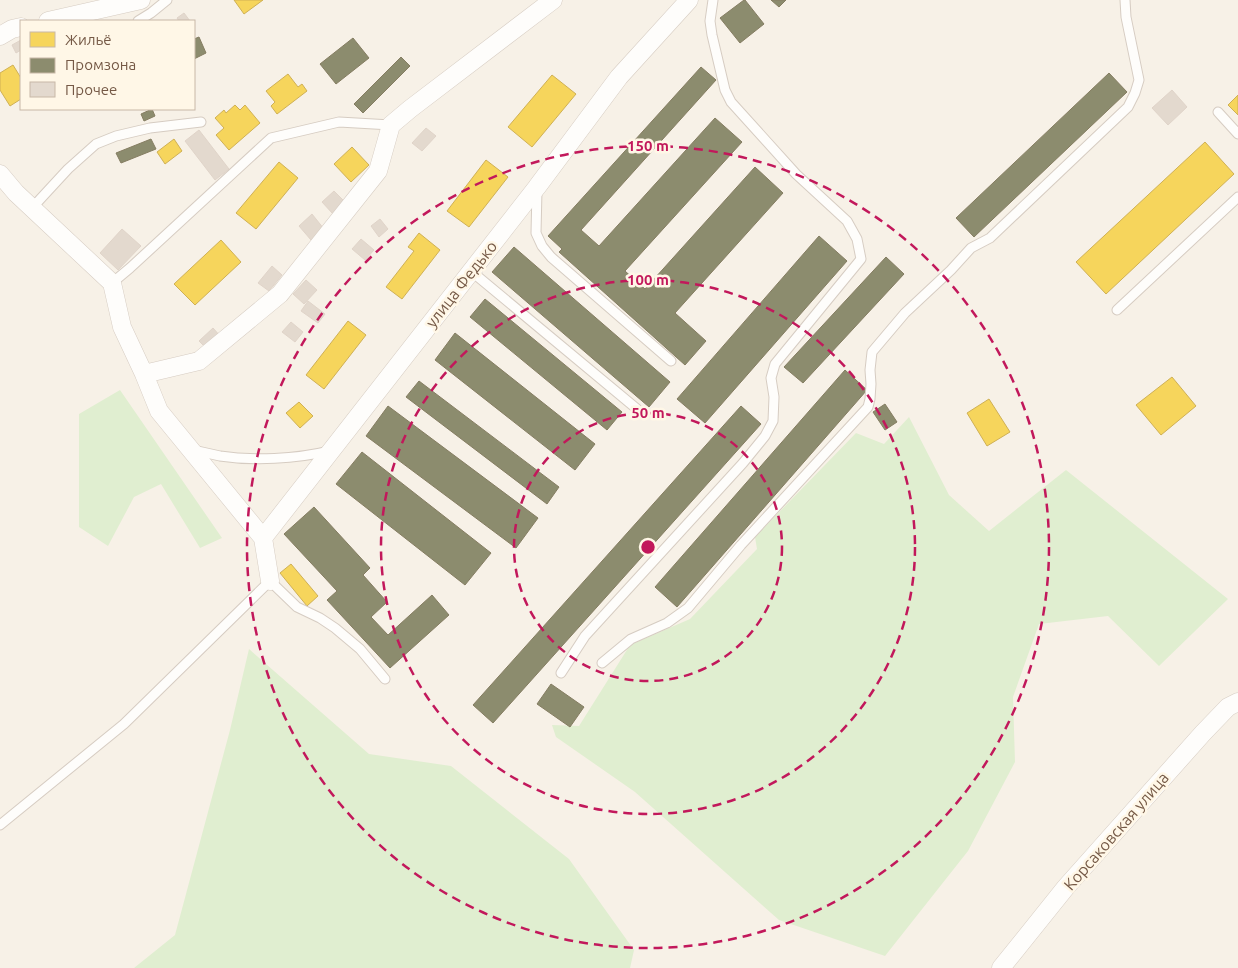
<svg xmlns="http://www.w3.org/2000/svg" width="1238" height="968" font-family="Ubuntu,sans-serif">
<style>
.green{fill:#e0eed0}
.homes{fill:#f6d55c;stroke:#cfb055}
.industry{fill:#8c8c6e;stroke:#857d62}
.building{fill:#e3d9ce;stroke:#e0d4c9}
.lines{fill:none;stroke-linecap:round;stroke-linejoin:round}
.lane-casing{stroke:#d6ccc2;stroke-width:11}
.street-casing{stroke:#d6ccc2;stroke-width:19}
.lane{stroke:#fefdfb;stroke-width:9}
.street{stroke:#fefdfb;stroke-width:18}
.ring{fill:none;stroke:#c2185b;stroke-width:2.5;stroke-dasharray:9 6}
.labels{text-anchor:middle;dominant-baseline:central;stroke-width:5;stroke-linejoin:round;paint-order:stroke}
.street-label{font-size:16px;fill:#755946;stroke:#fff7e7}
.centre{fill:#c2185b;stroke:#fff7e7;stroke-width:2.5}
.ring-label{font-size:15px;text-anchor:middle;font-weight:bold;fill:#c2185b;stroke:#fff7e7;stroke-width:5;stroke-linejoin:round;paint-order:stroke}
</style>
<rect width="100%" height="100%" fill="#f7f1e7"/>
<path class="green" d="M120 390 222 538 200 548 161 484 134 497 108 546 79 527V414Z
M909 417 949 495 989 531 1066 470 1228 599 1159 666 1108 616 1039 624 1013 697 1015 762 968 851 885 956 779 920 635 792 556 737 552 725 579 726 630 645 690 619 757 549 755 537 856 433 884 444Z
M249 649 369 754 451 766 569 859 634 950 630 968H134L175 935 230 730Z"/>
<path class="homes" d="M234 0H263L244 14Z
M13 65 21 78V99L10 106 0 90V73Z
M288 74 298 87 302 84 307 91 277 114 271 106 275 102 266 91Z
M552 75 576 94 532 147 508 127Z
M1238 95V115L1228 105Z
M235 105 240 110 245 105 260 123 229 150 216 135 224 128 215 118 224 110 226 113Z
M174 139 182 151 165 164 157 152Z
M1205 142 1234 174 1106 294 1076 262Z
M352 147 369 165 351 182 334 164Z
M486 160 508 177 469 227 447 211Z
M279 162 298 178 256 229 236 213Z
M419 233 440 250 402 299 386 287 414 251 408 247Z
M221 240 241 262 195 305 174 284Z
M348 321 366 335 324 389 306 375Z
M1172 377 1196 406 1161 435 1136 405Z
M989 399 1010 432 987 446 967 413Z
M299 402 313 416 300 428 286 413Z
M291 564 318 596 307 606 280 573Z"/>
<path class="industry" d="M744 0H745L764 24 740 43 720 18Z
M771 0H786L779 7Z
M199 37 206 53 194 59V39Z
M353 38 369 58 336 84 320 64Z
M401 57 410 66 363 113 354 104Z
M701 67 716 80 581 230 599 246 715 118 742 142 625 271 645 289 755 167 783 193 675 313 706 341 685 365 559 252 562 249 548 236Z
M1109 73 1127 92 974 237 956 218Z
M152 109 155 116 144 121 141 114Z
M151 139 156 149 121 163 116 153Z
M819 236 847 261 705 423 677 399Z
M514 247 670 382 649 407 492 272Z
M886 257 904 274 803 383 784 367Z
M485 299 622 412 607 430 470 317Z
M455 333 595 444 575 470 435 360Z
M845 370 867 390 677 607 655 587Z
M419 381 559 487 547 504 406 397Z
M885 404 897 422 885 430 873 412Z
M388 406 538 518 516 548 366 436Z
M741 406 761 424 493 723 473 705Z
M362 452 491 553 465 585 336 484Z
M314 507 370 568 363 575 387 602 371 617 388 635 432 595 449 615 390 668 327 600 337 591 284 534Z
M551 684 584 707 570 727 537 704Z"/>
<path class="building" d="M184 13 190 21H179L177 18Z
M21 40V50L16 53 12 45Z
M1172 90 1187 107 1168 125 1152 108Z
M426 128 436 136 422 151 412 143Z
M199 130 229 169 215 180 185 141Z
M334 191 345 202 333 214 322 202Z
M312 214 324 229 311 240 299 226Z
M380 219 388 229 379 237 371 226Z
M122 229 141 246 118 270 100 253Z
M361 239 374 250 365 260 352 249Z
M272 266 282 275 269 291 258 283Z
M306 280 317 290 304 304 293 294Z
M308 301 325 314 318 323 301 311Z
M291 322 303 332 295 342 282 332Z
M213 328 221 337 207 349 199 341Z"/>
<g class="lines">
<g class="lane-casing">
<path id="lane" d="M138 21 151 13 167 0
M1218 112 1238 134
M537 190 536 233 542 246 551 257 671 361
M32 208 68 169 96 144 116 136 150 128 201 122
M471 271 637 409
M112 283 130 268 271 138 339 122 391 125
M1117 310 1238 197
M193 450C202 452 211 454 220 456 253 461 296 459 329 451
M602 663 631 639 667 623 688 608 741 545 868 407 870 399 871 384 870 370 872 352 905 313 951 270 971 248 990 238 1128 107 1135 93 1139 80 1126 17 1125 0
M561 673 585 636 743 463 765 436 773 421 774 397 771 378 775 364 861 259 857 239 847 221 796 174 731 102 725 90 712 35 710 21 713 0
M0 825 124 724 270 581 297 607 320 618 335 628 360 649 385 679"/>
</g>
<g class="street-casing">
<path id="street" d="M48 21 141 0
M0 36 12 29 21 27
M0 174 16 193 112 283 122 327 144 374 159 411 263 538
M144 374 199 361 280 294 378 171 391 125 410 109 553 0
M270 581 263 538 537 187 619 77 689 0
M1001 968 1066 887 1203 733 1228 707 1238 702"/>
</g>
<use href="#lane" class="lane"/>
<use href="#street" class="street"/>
</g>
<g class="ring">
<circle cx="648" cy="547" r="134"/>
<circle cx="648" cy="547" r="267"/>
<circle cx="648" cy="547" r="401"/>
</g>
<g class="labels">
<g class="street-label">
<text transform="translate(461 284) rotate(-52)">улица Федько</text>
<text transform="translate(1116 831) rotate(-49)">Корсаковская улица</text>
</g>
</g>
<circle cx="648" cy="547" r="8" class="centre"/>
<g class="ring-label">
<text x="648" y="151">150 m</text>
<text x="648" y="285">100 m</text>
<text x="648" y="418">50 m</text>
</g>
<rect x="20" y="20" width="175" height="90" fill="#fff7e7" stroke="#c8b8a7"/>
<rect x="30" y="32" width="25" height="15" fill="#f6d55c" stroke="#c8b8a7"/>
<text x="65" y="45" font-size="15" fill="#755946">Жильё</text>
<rect x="30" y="58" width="25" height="15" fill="#8c8c6e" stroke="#c8b8a7"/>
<text x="65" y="70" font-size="15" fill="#755946">Промзона</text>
<rect x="30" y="82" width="25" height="15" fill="#e3d9ce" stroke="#c8b8a7"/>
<text x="65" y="95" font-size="15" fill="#755946">Прочее</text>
</svg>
